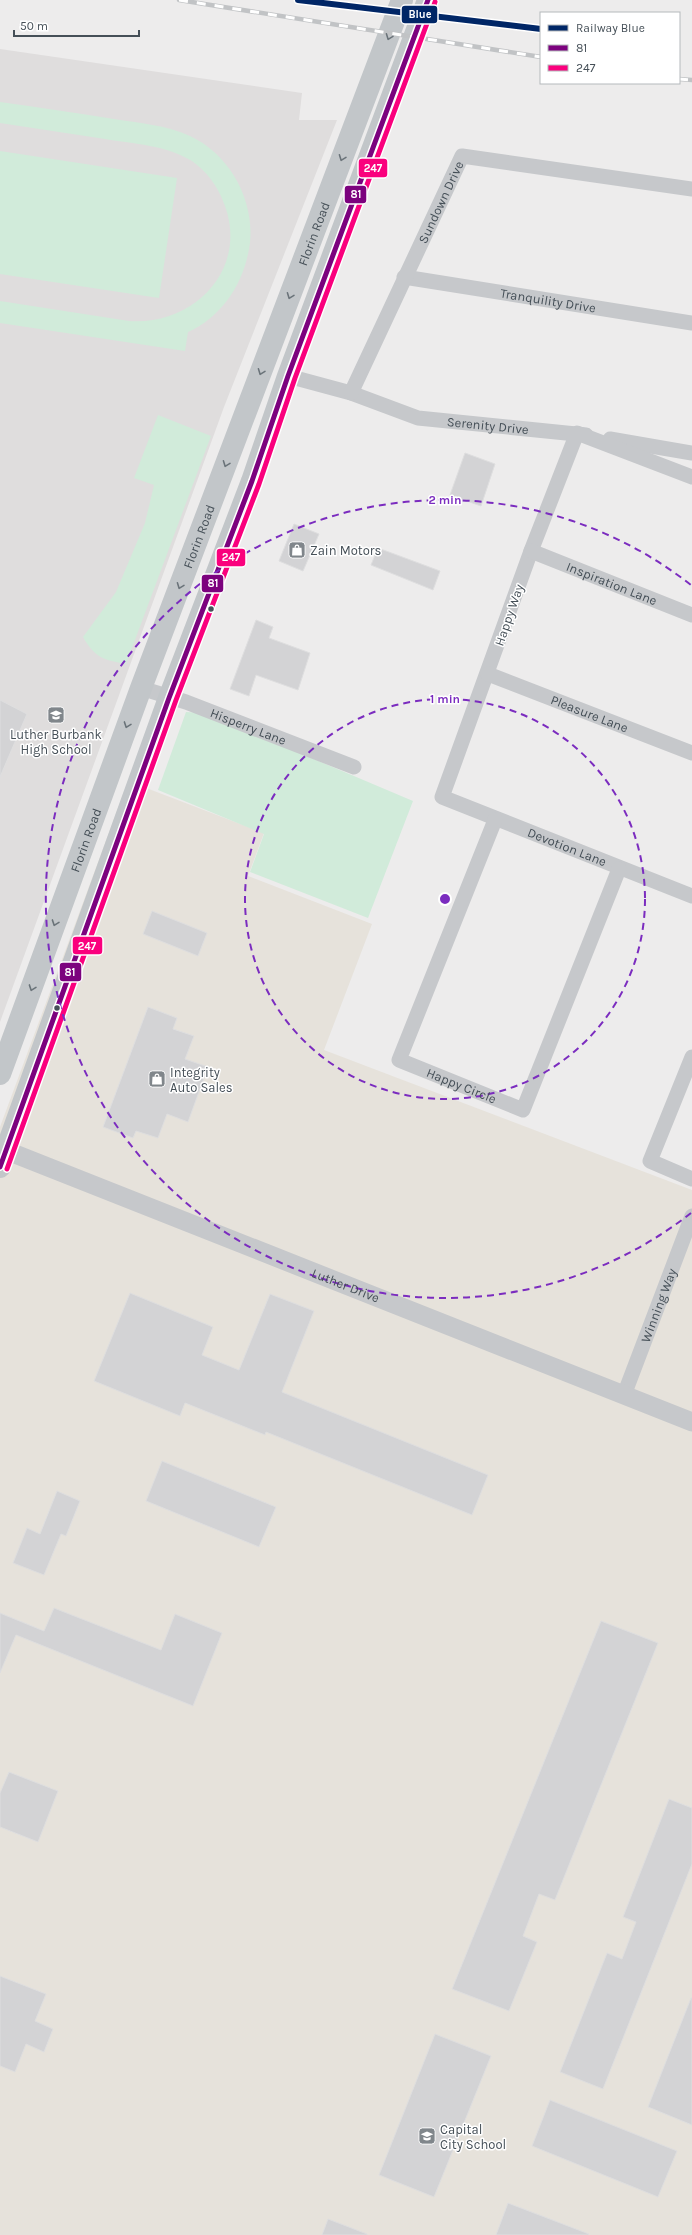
<svg xmlns="http://www.w3.org/2000/svg" width="692" height="2235" font-family="Karla,sans-serif">
<style>
.commercial{fill:#e6e2db}
.education{fill:#dfdddd}
.green{fill:#d1ebda}
.building{fill:#d3d3d5;stroke:#dededf}
.lines{fill:none;stroke-linecap:round;stroke-linejoin:round}
.minor{stroke:#c6c8cb;stroke-width:15}
.tertiary{stroke:#c6c8cb;stroke-width:19}
.primary{stroke:#c2c6c9;stroke-width:22}
.rail-casing{stroke:#c1c3c5;stroke-width:4.5}
.rail{stroke:#fff;stroke-width:3;stroke-dasharray:9;stroke-linecap:butt}
.bus-1-casing{stroke:#fff;stroke-width:8}
.bus-2-casing{stroke:#fff;stroke-width:8}
.bus-1{stroke:#7c027e;stroke-width:5}
.bus-2{stroke:#fa007d;stroke-width:5}
.rail-1-casing{stroke:#fff;stroke-width:9}
.rail-1{stroke:#002666;stroke-width:6}
.oneway{stroke:#6a7379}
.ring{fill:none;stroke:#7b2cbf;stroke-width:2;stroke-dasharray:7 5}
.bus-dot{fill:#454f57;stroke:#fff;stroke-width:1.5}
.labels{text-anchor:middle;dominant-baseline:central;stroke-width:3;stroke-linejoin:round;paint-order:stroke}
.street-label{font-size:13px;fill:#454f57;stroke:#fff}
.poi-label{font-size:13px;fill:#454f57;stroke:#fff;text-anchor:start}
.centre{fill:#7b2cbf;stroke:#fff;stroke-width:2}
.ring-label{font-size:12px;text-anchor:middle;font-weight:bold;fill:#7b2cbf;stroke:#fff;stroke-width:3;stroke-linejoin:round;paint-order:stroke}
.line-badge{stroke:#fff;stroke-width:1.5}
.badge-label{font-size:11px;text-anchor:middle;font-weight:bold;fill:#fff}
</style>
<rect width="100%" height="100%" fill="#edecec"/>
<path class="commercial" d="M128 781 264 833 248 876 372 924 324 1050 692 1190V2235H0V1127Z"/>
<path class="education" d="M0 49 302 93 299 120H337L224 407 0 1022Z"/>
<path class="green" d="M0 102C38 107 76 113 114 119 139 123 166 125 190 136 233 156 259 208 248 254 241 287 220 318 188 332L185 351 0 323V301L129 321C195 326 251 267 223 201 217 185 206 171 192 161 166 145 134 144 105 139 70 134 35 128 0 123Z
M0 151 177 178 159 298 0 274Z
M158 415 211 436 126 664C104 660 95 658 83 637L116 592 145 523 154 485 134 478Z
M186 712 205 713 413 801 368 918 250 872 264 834 158 790Z"/>
<path class="building" d="M465 453 495 464 481 506 450 495Z
M294 524 319 534 303 571 279 561Z
M378 548 440 571 433 590 371 565Z
M256 620 273 627 269 638 310 653 298 690 256 675 249 696 230 689Z
M0 700 27 714 0 777Z
M152 911 207 933 198 956 143 934Z
M148 1007 177 1018 173 1029 194 1036 185 1059 208 1067 188 1122 167 1114 158 1138 136 1131 133 1138 103 1127Z
M130 1293 213 1327 202 1355 239 1370 270 1294 314 1311 282 1392 488 1475 472 1515 266 1432 265 1435 185 1403 180 1416 94 1381Z
M162 1461 276 1507 259 1547 146 1501Z
M57 1491 80 1501 66 1536 61 1534 44 1575 13 1563 27 1528 40 1534Z
M54 1608 161 1650 175 1614 222 1633 193 1706 16 1635 0 1673V1613L44 1631Z
M601 1621 658 1643 555 1900 539 1894 523 1936 537 1942 509 2011 452 1989Z
M9 1772 58 1791 38 1842 0 1827V1793Z
M669 1799 692 1808V1864L603 2089 560 2072 607 1953 622 1959 636 1922 623 1917Z
M0 1976 46 1994 35 2021 53 2029 44 2052 26 2044 15 2072 0 2066Z
M691 1998H692V2125L648 2107Z
M435 2034 491 2056 434 2197 379 2175Z
M550 2100 677 2151 658 2197 532 2146Z
M508 2203 589 2234 588 2235H496Z
M328 2219 367 2234V2235H322Z"/>
<g class="lines">
<g class="minor">
<path id="s1" d="M404 277 692 323"/>
<path id="s2" d="M288 376 351 393 418 418 586 435"/>
<path id="s3" d="M351 393 462 156 692 189"/>
<path d="M610 439 692 453"/>
<path id="s4" d="M692 477 577 433 531 551 442 797 692 896"/>
<path id="s5" d="M531 551 692 615"/>
<path id="s6" d="M488 674 692 753"/>
<path id="s7" d="M141 688 186 702 354 767"/>
<path id="s8" d="M495 820 399 1060 523 1110 619 869"/>
<path d="M692 1057 650 1161 692 1179"/>
<path id="s9" d="M624 1395 692 1216"/>
</g>
<path class="tertiary" id="s10" d="M0 1148 692 1422"/>
<g class="primary">
<path id="s11" d="M0 1074 141 688 402 0"/>
<path d="M0 1167 169 698 252 481 288 376 428 0"/>
</g>
<g class="rail-casing">
<path id="rail" d="M179 0 541 57
M679 79 692 80"/>
</g>
<use href="#rail" class="rail"/>
<g class="bus-1-casing">
<path id="bus-1" d="M0 1167 169 698 252 481 288 376 428 0"/>
</g>
<g class="bus-2-casing">
<path id="bus-2" d="M7 1169 176 700 259 484 295 378 435 2"/>
</g>
<use href="#bus-1" class="bus-1"/>
<use href="#bus-2" class="bus-2"/>
<g class="rail-1-casing">
<path id="rail-1" d="M298 0 541 29"/>
</g>
<use href="#rail-1" class="rail-1"/>
</g>
<defs><path id="oneway-chevron" d="M-2-3.5L2.5 0L-2 3.5" fill="none" stroke-width="1.6" stroke-linecap="round" stroke-linejoin="round"/></defs>
<g class="oneway">
<use href="#oneway-chevron" transform="translate(389 37) rotate(111)"/>
<use href="#oneway-chevron" transform="translate(342 158) rotate(111)"/>
<use href="#oneway-chevron" transform="translate(290 296) rotate(111)"/>
<use href="#oneway-chevron" transform="translate(261 372) rotate(111)"/>
<use href="#oneway-chevron" transform="translate(226 464) rotate(111)"/>
<use href="#oneway-chevron" transform="translate(180 586) rotate(111)"/>
<use href="#oneway-chevron" transform="translate(127 725) rotate(110)"/>
<use href="#oneway-chevron" transform="translate(55 923) rotate(110)"/>
<use href="#oneway-chevron" transform="translate(32 988) rotate(110)"/>
</g>
<g class="ring">
<circle cx="445" cy="899" r="200"/>
<path d="M691 1213A399 399 0 1 1 691 585"/>
</g>
<defs>
<g id="shop-square" transform="scale(0.9)"><rect x="-9" y="-9" width="18" height="18" rx="4" fill="#80868b" stroke="#fff"/><path d="M-5-2.5h2.3a2.7 3.5 0 0 1 5.4 0H5L5.5 6h-11ZM-1.5-2.5h3a1.5 2.3 0 0 0-3 0Z" fill="#fff"/></g>
<g id="school-square" transform="scale(0.9)"><rect x="-9" y="-9" width="18" height="18" rx="4" fill="#80868b" stroke="#fff"/><path d="M0-5L7-2L0 1L-7-2ZM-4 1L0 2.5L4 1V4Q0 6-4 4Z" fill="#fff"/></g>
</defs>
<g fill-rule="evenodd">
<use href="#shop-square" x="297" y="550"/>
<use href="#school-square" x="56" y="715"/>
<use href="#shop-square" x="157" y="1079"/>
<use href="#school-square" x="427" y="2136"/>
</g>
<g class="bus-dot">
<circle cx="211" cy="609" r="3.5"/>
<circle cx="57" cy="1008" r="3.5"/>
</g>
<g class="labels">
<g class="street-label">
<text stroke="none"><textPath href="#s3" startOffset="211">Sundown Drive</textPath></text>
<text stroke="none"><textPath href="#s11" startOffset="897">Florin Road</textPath></text>
<text stroke="none"><textPath href="#s1" startOffset="146">Tranquility Drive</textPath></text>
<text stroke="none"><textPath href="#s2" startOffset="207">Serenity Drive</textPath></text>
<text stroke="none"><textPath href="#s11" startOffset="573">Florin Road</textPath></text>
<text stroke="none"><textPath href="#s5" startOffset="87">Inspiration Lane</textPath></text>
<text transform="translate(509 615) rotate(-71)">Happy Way</text>
<text stroke="none"><textPath href="#s6" startOffset="109">Pleasure Lane</textPath></text>
<text stroke="none"><textPath href="#s7" startOffset="114">Hisperry Lane</textPath></text>
<text stroke="none"><textPath href="#s11" startOffset="249">Florin Road</textPath></text>
<text stroke="none"><textPath href="#s4" startOffset="646">Devotion Lane</textPath></text>
<text stroke="none"><textPath href="#s8" startOffset="326">Happy Circle</textPath></text>
<text stroke="none"><textPath href="#s10" startOffset="372">Luther Drive</textPath></text>
<text stroke="none"><textPath href="#s9" startOffset="96">Winning Way</textPath></text>
</g>
<g class="poi-label">
<text x="310" y="550">Zain Motors</text>
<text x="56" y="734" text-anchor="middle">Luther Burbank<tspan x="56" dy="15">High School</tspan></text>
<text x="170" y="1072">Integrity<tspan x="170" dy="15">Auto Sales</tspan></text>
<text x="440" y="2129">Capital<tspan x="440" dy="15">City School</tspan></text>
</g>
</g>
<circle cx="445" cy="899" r="6" class="centre"/>
<g class="ring-label">
<text x="445" y="504">2 min</text>
<text x="445" y="703">1 min</text>
</g>
<g class="line-badge">
<rect x="401" y="5" width="37" height="19" rx="4" fill="#002666"/>
<rect x="358" y="158" width="30" height="20" rx="4" fill="#fa007d"/>
<rect x="344" y="185" width="23" height="19" rx="4" fill="#7c027e"/>
<rect x="216" y="548" width="30" height="19" rx="4" fill="#fa007d"/>
<rect x="201" y="574" width="23" height="19" rx="4" fill="#7c027e"/>
<rect x="72" y="936" width="31" height="19" rx="4" fill="#fa007d"/>
<rect x="59" y="962" width="23" height="20" rx="4" fill="#7c027e"/>
</g>
<g class="badge-label">
<text x="420" y="18">Blue</text>
<text x="373" y="172">247</text>
<text x="356" y="198">81</text>
<text x="231" y="561">247</text>
<text x="213" y="587">81</text>
<text x="87" y="950">247</text>
<text x="70" y="976">81</text>
</g>
<rect x="540" y="12" width="140" height="72" fill="#ffffff" stroke="#b5b9bc"/>
<rect x="548" y="25" width="20" height="6" fill="#002666" stroke="#b5b9bc"/>
<text x="576" y="32" font-size="12" fill="#454f57">Railway Blue</text>
<rect x="548" y="45" width="20" height="6" fill="#7c027e" stroke="#b5b9bc"/>
<text x="576" y="52" font-size="12" fill="#454f57">81</text>
<rect x="548" y="65" width="20" height="6" fill="#fa007d" stroke="#b5b9bc"/>
<text x="576" y="72" font-size="12" fill="#454f57">247</text>
<path d="M14 30v6h125v-6" fill="none" stroke="#454f57" stroke-width="2"/>
<text x="20" y="30" font-size="12" fill="#454f57" stroke="#ffffff" stroke-width="3" paint-order="stroke">50 m</text>
</svg>
